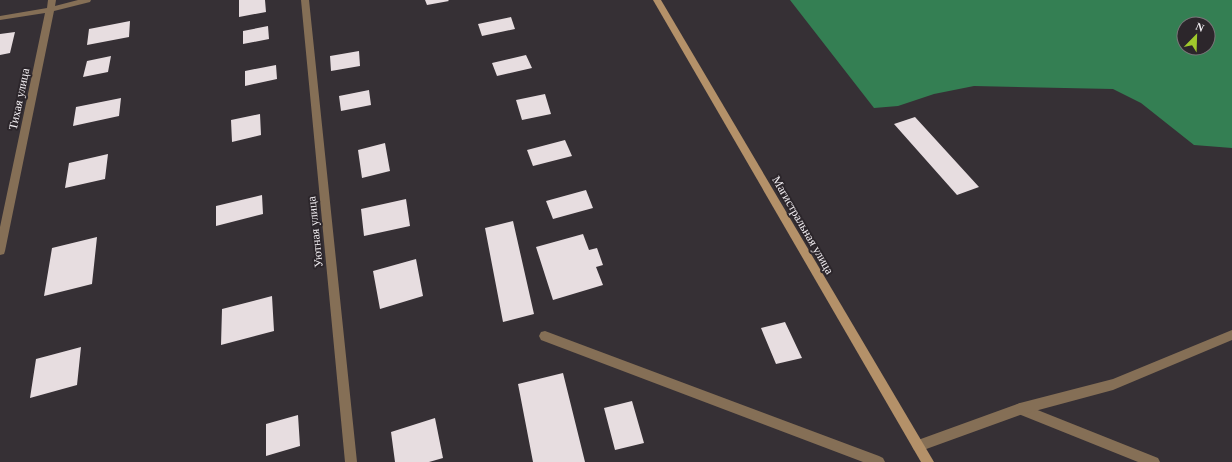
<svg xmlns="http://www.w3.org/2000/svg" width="1232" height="462" font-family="'Times New Roman',serif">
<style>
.forest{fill:#347f53;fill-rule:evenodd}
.building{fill:#e7dde0}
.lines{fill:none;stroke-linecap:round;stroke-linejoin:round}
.service{fill:#856f56;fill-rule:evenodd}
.minor{fill:#856f56;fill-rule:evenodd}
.secondary{fill:#b49169;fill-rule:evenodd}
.labels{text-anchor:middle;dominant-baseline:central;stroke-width:4;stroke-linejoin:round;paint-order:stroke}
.street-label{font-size:12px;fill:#f1edf1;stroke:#2c262b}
</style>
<rect width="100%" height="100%" fill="#363035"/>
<path class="forest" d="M790 0H1232V148L1194 145 1141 103 1113 89 974 86 934 94 898 106 874 108ZM1184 24H1208V48H1184Z"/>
<path class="building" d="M239 0H265L266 12 239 17Z
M425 0H448L449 1 427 5Z
M511 17 515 29 482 36 478 24Z
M130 21 129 37 87 45 89 29Z
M268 26 269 39 243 44V31Z
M15 32 10 53 0 55V34Z
M359 51 360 66 331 71 330 56Z
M526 55 532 68 497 76 492 63Z
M111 56 108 72 83 77 87 61Z
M276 65 277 79 245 86V71Z
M369 90 371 105 341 111 339 96Z
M545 94 551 114 522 120 516 100Z
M121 98 119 116 73 126 76 107Z
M260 114 261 135 232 142 231 120Z
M915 117 979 187 957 195 894 124Z
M565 140 572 156 533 166 527 150Z
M385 143 390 171 362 178 358 150Z
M108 154 105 179 65 188 69 163Z
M586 190 593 208 553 219 546 201Z
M262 195 263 214 216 226V206Z
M406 199 410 226 364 236 361 209Z
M513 221 534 314 503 322 485 228Z
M583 234 589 250 597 248 603 265 596 267 603 285 553 300 536 247Z
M97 237 92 284 44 296 52 248Z
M416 259 423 296 380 309 373 271Z
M272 296 274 331 221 345 222 309Z
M785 322 802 358 776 364 761 328Z
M81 347 77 385 30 398 36 359Z
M563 373 585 462H533L518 384Z
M632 401 644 443 615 450 604 408Z
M298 415 300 446 266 456V424Z
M435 418 443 458 429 462H395L391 432Z"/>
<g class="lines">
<path class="service" d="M545 331 879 456 883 458 885 462H863L541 340 539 336 541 332Z
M1020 403 1158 458 1160 462H1138L1016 413 1014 409 1016 405Z"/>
<path class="minor" d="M48 0H56L55 6 78 0H91L90 2 54 11 5 251 4 254 0 255V227L45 13 0 20V16L47 8Z
M301 0H309L357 462H345Z
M1232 330V340L1113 390 1020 415 918 452 914 450 912 446 914 442 918 440 1020 403 1113 379Z"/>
<path class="secondary" d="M653 0H661L934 462H921Z"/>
</g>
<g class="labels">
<g class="street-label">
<text transform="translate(19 99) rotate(-78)">Тихая улица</text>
<text transform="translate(803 225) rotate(60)">Магистральная улица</text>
<text transform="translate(315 232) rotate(-96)">Уютная улица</text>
</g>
</g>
<g transform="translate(1196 36) rotate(23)"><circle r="19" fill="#2c262b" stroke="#7b767a"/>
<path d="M0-3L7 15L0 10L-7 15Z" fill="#a0c92c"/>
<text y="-6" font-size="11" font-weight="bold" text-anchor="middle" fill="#f1edf1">N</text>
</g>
</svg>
